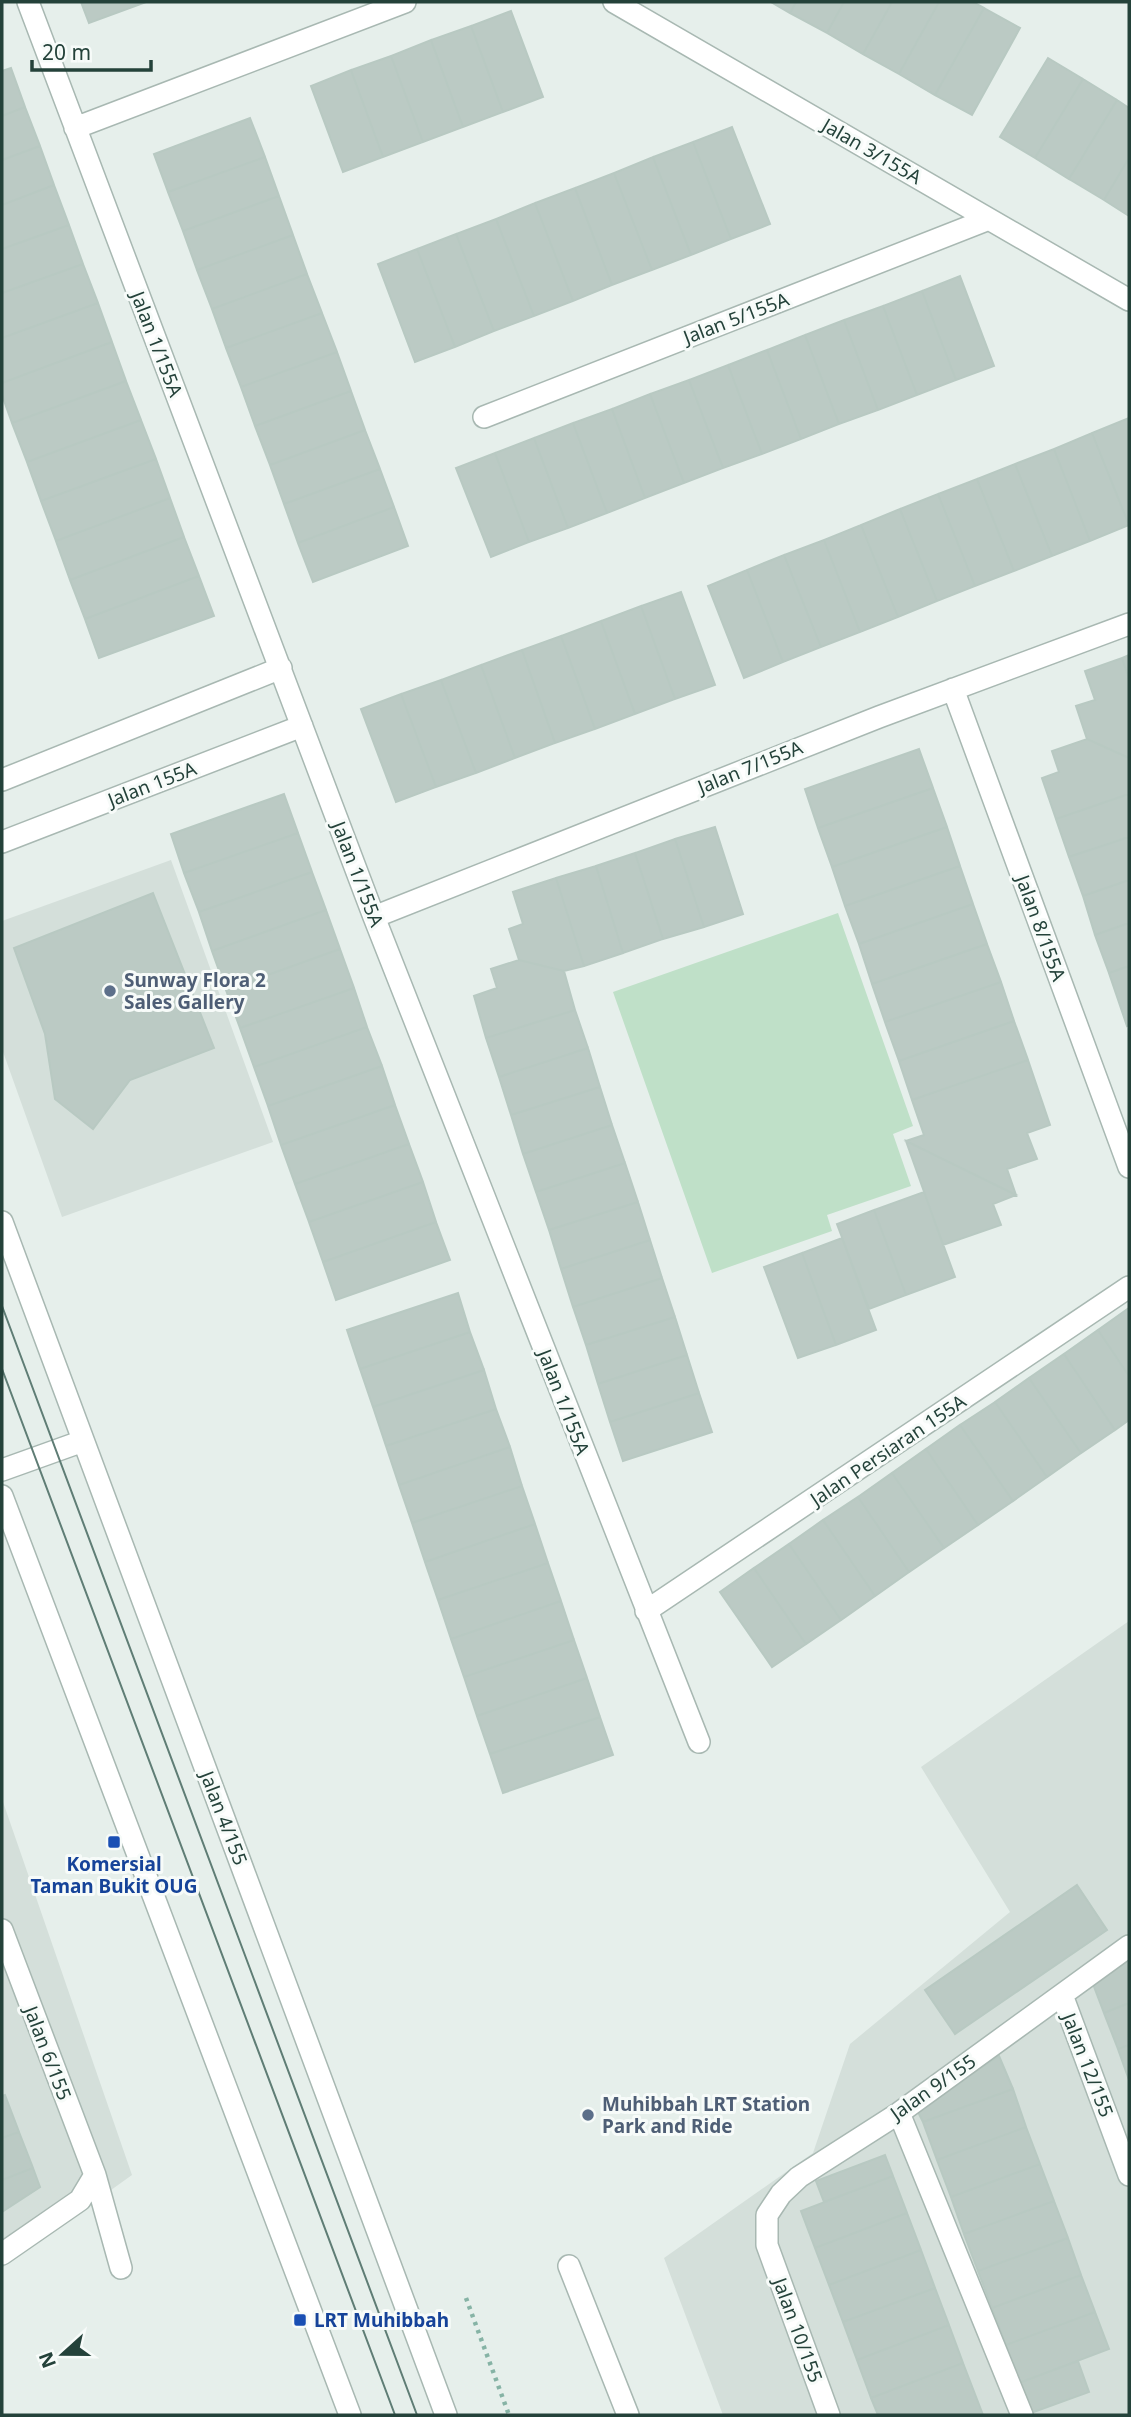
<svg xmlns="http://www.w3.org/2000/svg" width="1131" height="2417" font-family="'Noto Sans',sans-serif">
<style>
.built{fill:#d4dfda}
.green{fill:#bfe0c8}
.building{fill:#bbcac4;stroke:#b8c9c2;stroke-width:2}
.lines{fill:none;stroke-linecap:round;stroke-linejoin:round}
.minor-casing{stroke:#a8b8b2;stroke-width:24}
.path{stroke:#86b3a5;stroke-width:4.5;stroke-dasharray:3.5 5;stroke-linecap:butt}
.minor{stroke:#fff;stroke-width:21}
.tram{stroke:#5f7d75;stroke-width:2}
.service-dot{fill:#5c6f8a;stroke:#f7fbf9;stroke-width:2.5}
.transit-dot{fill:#1a4fb4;stroke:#f7fbf9;stroke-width:2.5}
.labels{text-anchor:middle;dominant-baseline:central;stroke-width:6;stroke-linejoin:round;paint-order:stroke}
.street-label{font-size:19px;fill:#24423a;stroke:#f7fbf9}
.service-label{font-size:19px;font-weight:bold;fill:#4e5e75;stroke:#f7fbf9;text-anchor:start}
.transit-label{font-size:19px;font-weight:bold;fill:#164399;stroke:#f7fbf9}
</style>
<rect width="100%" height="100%" fill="#e6efeb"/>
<path class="built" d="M171 860 273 1142 62 1217 2 1049V921Z
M1129 1621V2415H723L664 2258 813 2153 850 2044 1010 1912 921 1767Z
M2 1799 132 2175 2 2268Z"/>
<path class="green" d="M838 913 913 1126 893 1134 911 1186 827 1215 832 1231 712 1273 613 992Z"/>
<path class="building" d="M81 2H146L89 23Z
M771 2H796L790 13Z
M796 2H844L827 33 790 13Z
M844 2H892L863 54 827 33Z
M892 2H939L899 74 863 54Z
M939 2H973L984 8 935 95 899 74Z
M984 8 1020 28 972 115 935 95Z
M511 11 543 97 503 112 471 26Z
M471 26 503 112 463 127 431 40Z
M431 40 463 127 423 142 391 56Z
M391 56 423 142 383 157 351 70Z
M1048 58 1083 79 1035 158 1000 137Z
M11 68 25 107 2 116V71Z
M351 70 383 157 343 172 311 86Z
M1083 79 1117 100 1069 179 1035 158Z
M1117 100 1129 108V158L1104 200 1069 179Z
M25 107 40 146 2 160V116Z
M250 118 265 157 168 192 154 154Z
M732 127 770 224 731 239 693 142Z
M693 142 731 239 691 255 653 157Z
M40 146 54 185 2 205V160Z
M265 157 279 196 183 231 168 192Z
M653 157 691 255 652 270 614 173Z
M1129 158V216L1104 200Z
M614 173 652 270 612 285 575 188Z
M54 185 69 225 2 249V205Z
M575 188 612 285 573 301 535 203Z
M279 196 293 235 197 270 183 231Z
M535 203 573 301 534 316 496 219Z
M496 219 534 316 494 331 456 234Z
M69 225 83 264 2 293V249Z
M456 234 494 331 455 347 417 249Z
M293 235 307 274 212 309 197 270Z
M417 249 455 347 415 362 378 264Z
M83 264 98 303 2 338V293Z
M307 274 322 313 226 348 212 309Z
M960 276 994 366 956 380 922 291Z
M922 291 956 380 917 395 883 306Z
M98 303 112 342 2 383V338Z
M883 306 917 395 878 410 844 320Z
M322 313 337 352 241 387 226 348Z
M844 320 878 410 839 424 805 335Z
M805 335 839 424 801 439 767 350Z
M112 342 126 381 12 423 2 395V383Z
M767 350 801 439 762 454 728 365Z
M337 352 351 391 255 426 241 387Z
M728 365 762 454 723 468 689 380Z
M689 380 723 468 684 483 650 394Z
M126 381 141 420 27 462 12 423Z
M351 391 365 430 270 465 255 426Z
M650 394 684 483 645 498 612 409Z
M612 409 645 498 607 513 573 423Z
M1129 418V525L1092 433Z
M141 420 156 459 41 501 27 462Z
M573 423 607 513 568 528 534 438Z
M365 430 380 469 284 504 270 465Z
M1092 433 1129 525 1090 541 1054 449Z
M534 438 568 528 529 542 495 453Z
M1054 449 1090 541 1052 556 1015 464Z
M495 453 529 542 491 557 456 468Z
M156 459 170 498 56 541 41 501Z
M1015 464 1052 556 1014 571 977 479Z
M380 469 394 507 298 543 284 504Z
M977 479 1014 571 975 586 938 494Z
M938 494 975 586 937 601 900 509Z
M170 498 184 537 70 580 56 541Z
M394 507 408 546 313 582 298 543Z
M900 509 937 601 898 617 861 525Z
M861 525 898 617 860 632 824 540Z
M184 537 199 576 85 619 70 580Z
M824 540 860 632 821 647 784 555Z
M784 555 821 647 783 662 747 570Z
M747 570 783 662 744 678 708 586Z
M199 576 214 616 99 658 85 619Z
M681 592 715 685 675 699 641 606Z
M641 606 675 699 635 714 601 621Z
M601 621 635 714 595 729 561 636Z
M561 636 595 729 555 743 522 650Z
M522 650 555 743 515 758 481 665Z
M1129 655V679L1122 658Z
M1122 658 1129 679V758L1087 739 1076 706 1095 700 1085 671Z
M481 665 515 758 476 773 441 680Z
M441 680 476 773 436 787 401 694Z
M401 694 436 787 396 802 361 709Z
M1087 739 1129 758V794L1056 819 1042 778 1059 772 1052 751Z
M919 749 933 788 818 828 805 789Z
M933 788 947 827 832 867 818 828Z
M284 794 298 833 184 873 171 834Z
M1129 794V837L1069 857 1056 819Z
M715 827 743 914 704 927 675 839Z
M947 827 960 866 845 906 832 867Z
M298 833 312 872 199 912 184 873Z
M1129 837V880L1083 896 1069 857Z
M675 839 704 927 663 939 635 853Z
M635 853 663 939 623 953 596 866Z
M596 866 623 953 584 966 556 878Z
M960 866 973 904 859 944 845 906Z
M312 872 326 910 212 951 199 912Z
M556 878 584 966 564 971 519 960 509 929 523 924 513 892Z
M1129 880V923L1095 935 1083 896Z
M153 893 214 1048 130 1080 93 1129 55 1099 45 1034 14 948Z
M973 904 987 944 872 984 859 944Z
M326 910 340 949 226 990 212 951Z
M1129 923V966L1109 973 1095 935Z
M987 944 1001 982 885 1022 872 984Z
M340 949 354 988 240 1028 226 990Z
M519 960 564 971 575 1010 486 1038 474 996 497 988 491 969Z
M1129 966V1025L1127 1026 1109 973Z
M1001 982 1014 1021 899 1061 885 1022Z
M354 988 367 1027 254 1067 240 1028Z
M575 1010 588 1048 499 1077 486 1038Z
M1014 1021 1028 1060 912 1100 899 1061Z
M367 1027 382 1066 268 1106 254 1067Z
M588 1048 600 1087 511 1115 499 1077Z
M1028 1060 1050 1125 1027 1133 1037 1159 1007 1169 1016 1195 906 1141 924 1135 912 1100Z
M382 1066 395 1105 281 1145 268 1106Z
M600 1087 612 1125 523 1154 511 1115Z
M395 1105 409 1144 295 1184 281 1145Z
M612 1125 625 1163 536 1192 523 1154Z
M906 1141 1016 1195 993 1204 1001 1225 943 1245Z
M409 1144 423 1182 309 1222 295 1184Z
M625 1163 638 1202 549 1230 536 1192Z
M423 1182 436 1222 323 1262 309 1222Z
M924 1192 955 1277 906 1295 874 1210Z
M638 1202 650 1240 561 1269 549 1230Z
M874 1210 906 1295 869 1309 837 1224Z
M436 1222 450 1260 336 1300 323 1262Z
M842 1238 876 1330 836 1345 802 1253Z
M650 1240 662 1278 573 1307 561 1269Z
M802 1253 836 1345 798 1358 764 1267Z
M662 1278 675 1317 586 1345 573 1307Z
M458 1293 470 1332 360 1369 347 1330Z
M1129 1308V1376L1098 1330Z
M675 1317 687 1355 598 1384 586 1345Z
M1098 1330 1129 1376V1420L1115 1430 1064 1354Z
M470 1332 484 1370 373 1407 360 1369Z
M1064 1354 1115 1430 1081 1453 1029 1378Z
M687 1355 699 1393 610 1422 598 1384Z
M484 1370 496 1409 386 1446 373 1407Z
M1029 1378 1081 1453 1047 1477 995 1402Z
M699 1393 712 1432 623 1461 610 1422Z
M995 1402 1047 1477 1013 1501 960 1425Z
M496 1409 510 1447 399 1485 386 1446Z
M960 1425 1013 1501 978 1525 926 1449Z
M510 1447 522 1486 412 1523 399 1485Z
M926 1449 978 1525 944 1548 892 1473Z
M892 1473 944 1548 909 1572 858 1497Z
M522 1486 535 1524 425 1562 412 1523Z
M858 1497 909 1572 875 1596 823 1520Z
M823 1520 875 1596 841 1620 789 1544Z
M535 1524 548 1563 438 1600 425 1562Z
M789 1544 841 1620 806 1644 754 1568Z
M548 1563 561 1601 451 1639 438 1600Z
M754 1568 806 1644 772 1667 720 1592Z
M561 1601 574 1640 464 1677 451 1639Z
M574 1640 587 1678 477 1716 464 1677Z
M587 1678 600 1717 490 1754 477 1716Z
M600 1717 613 1755 503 1793 490 1754Z
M1077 1885 1107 1930 955 2034 925 1990Z
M1129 1961V2003L1104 2013 1090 1976Z
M1129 2003V2045L1118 2049 1104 2013Z
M1129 2045V2080L1118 2049Z
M999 2056 1013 2089 923 2122 917 2110Z
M1013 2089 1026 2127 937 2160 923 2122Z
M5 2095 19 2132 2 2138V2096Z
M1026 2127 1040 2164 951 2197 937 2160Z
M19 2132 33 2168 2 2180V2138Z
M885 2155 893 2176 824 2202 816 2181Z
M1040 2164 1054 2201 964 2234 951 2197Z
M33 2168 40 2187 2 2212V2180Z
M893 2176 907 2213 815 2248 801 2211Z
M1054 2201 1068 2238 978 2271 964 2234Z
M907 2213 921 2250 829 2285 815 2248Z
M1068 2238 1081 2275 992 2308 978 2271Z
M921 2250 935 2288 843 2322 829 2285Z
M1081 2275 1095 2312 1006 2345 992 2308Z
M935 2288 949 2325 857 2360 843 2322Z
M1095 2312 1109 2349 1019 2383 1006 2345Z
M949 2325 963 2363 871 2398 857 2360Z
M1078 2361 1089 2392 1031 2413 1019 2383Z
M963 2363 983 2415H878L871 2398Z"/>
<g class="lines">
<g class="minor-casing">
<path id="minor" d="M28 2 374 917 699 1742
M614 2 1129 300
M75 128 405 2
M484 417 989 219
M953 689 1129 1167
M2 780 281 668
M2 842 302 726
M374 917 879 717 1129 624
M2 1222 446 2415
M2 1470 83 1441
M2 1496 350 2415
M646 1611 1129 1287
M2 1930 95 2175 121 2268
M1062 1995 1129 2175
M899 2113 1022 2415
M2 2254 80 2200 95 2175
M569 2266 628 2415
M829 2415 767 2245V2215L781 2194 799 2177 899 2113 1129 1946"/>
</g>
<path class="path" d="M466 2298 509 2415"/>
<use href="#minor" class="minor"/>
<path class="tram" d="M2 1306 417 2415
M2 1369 395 2415"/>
</g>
<g class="service-dot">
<circle cx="110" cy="991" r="7"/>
<circle cx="588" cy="2115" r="7"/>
</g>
<g class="transit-dot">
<rect x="107" y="1835" width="14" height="14" rx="3.5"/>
<rect x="293" y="2313" width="14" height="14" rx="3.5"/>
</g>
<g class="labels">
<g class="street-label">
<text transform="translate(872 151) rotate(30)">Jalan 3/155A</text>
<text transform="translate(736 318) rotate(-21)">Jalan 5/155A</text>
<text transform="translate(157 344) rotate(69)">Jalan 1/155A</text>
<text transform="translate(750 767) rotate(-22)">Jalan 7/155A</text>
<text transform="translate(152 784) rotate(-21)">Jalan 155A</text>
<text transform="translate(358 874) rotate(69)">Jalan 1/155A</text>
<text transform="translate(1041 928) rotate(70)">Jalan 8/155A</text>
<text transform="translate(564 1402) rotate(69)">Jalan 1/155A</text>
<text transform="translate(888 1450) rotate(-34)">Jalan Persiaran 155A</text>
<text transform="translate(224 1818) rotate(69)">Jalan 4/155</text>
<text transform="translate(48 2053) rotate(69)">Jalan 6/155</text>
<text transform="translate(1088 2065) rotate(69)">Jalan 12/155</text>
<text transform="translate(933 2087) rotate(-35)">Jalan 9/155</text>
<text transform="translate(798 2330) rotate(70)">Jalan 10/155</text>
</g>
<g class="service-label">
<text x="124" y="980">Sunway Flora 2<tspan x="124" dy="22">Sales Gallery</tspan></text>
<text x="602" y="2104">Muhibbah LRT Station<tspan x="602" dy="22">Park and Ride</tspan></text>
</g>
<g class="transit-label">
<text x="114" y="1864">Komersial<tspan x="114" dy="22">Taman Bukit OUG</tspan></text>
<text x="314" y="2320" text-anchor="start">LRT Muhibbah</text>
</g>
</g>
<rect width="1131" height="2417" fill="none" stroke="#24423a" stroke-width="7"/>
<g transform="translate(63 2354) rotate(249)" stroke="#f7fbf9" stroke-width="5" paint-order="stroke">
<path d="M0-5L12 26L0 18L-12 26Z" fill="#24423a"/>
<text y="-10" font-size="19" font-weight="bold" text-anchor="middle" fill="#24423a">N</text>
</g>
<path d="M32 60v10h119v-10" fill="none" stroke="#24423a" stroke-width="3.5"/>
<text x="42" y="60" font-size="21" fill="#24423a" stroke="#f7fbf9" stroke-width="5" paint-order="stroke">20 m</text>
</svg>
